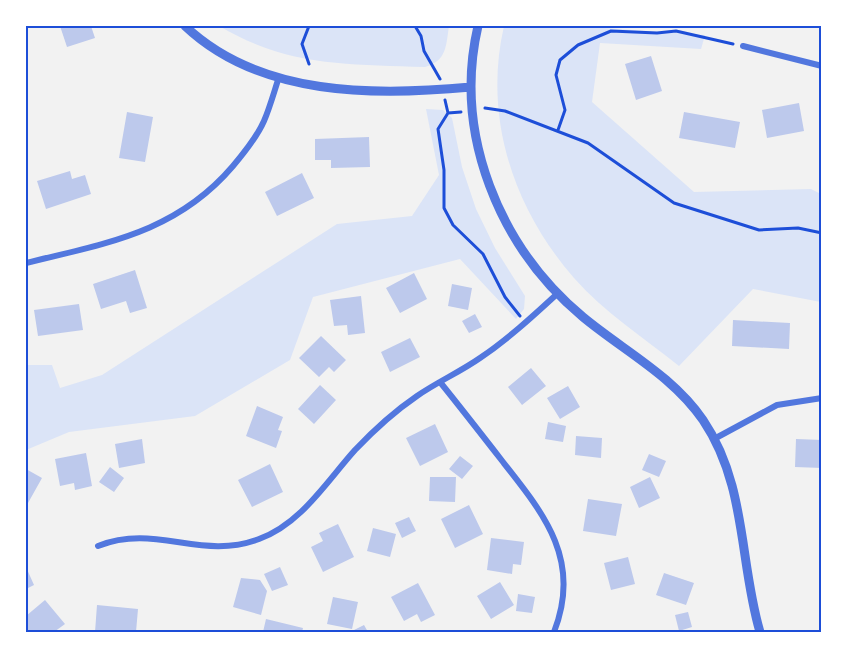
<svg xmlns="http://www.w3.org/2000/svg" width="847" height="658" font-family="Helvetica,sans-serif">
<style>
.green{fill:#dbe4f7}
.building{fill:#bdc9ec}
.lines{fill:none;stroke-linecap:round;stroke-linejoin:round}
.path{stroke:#1d4ed8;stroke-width:3}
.minor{stroke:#5277de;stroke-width:6}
.tertiary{stroke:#5277de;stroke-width:9}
.neatline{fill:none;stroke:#1d4ed8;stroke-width:2}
</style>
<rect width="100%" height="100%" fill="#f2f2f2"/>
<path class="green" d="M219 26H449C446 45 447 61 425 67 346 64 289 67 219 26Z
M504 26H603L604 28 705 35 701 49 600 43 592 102 694 192 811 189 821 194V302L753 289 679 366C644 338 604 312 574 278 513 208 483 117 504 26Z
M426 109 443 110 452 118 462 167 476 209 495 248 525 296 524 309 516 319 460 259 313 297 290 360 195 416 69 432 26 450V365H52L60 388 102 375 337 224 412 216 439 175Z"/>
<path class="building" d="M60 26H91L95 38 67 47Z
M651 56 662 91 636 100 625 64Z
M799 103 804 131 767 138 762 110Z
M127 112 153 117 145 162 119 158Z
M684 112 740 122 735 148 679 138Z
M369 137 370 167 331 168V160H315V139Z
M70 171 72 179 85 175 91 194 46 209 37 181Z
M302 173 314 198 277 216 265 192Z
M135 270 147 308 130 313 126 301 101 309 93 284Z
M414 273 427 299 400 313 386 288Z
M452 284 472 288 468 310 448 306Z
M361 296 365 333 348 335 347 325 334 326 330 300Z
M79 304 83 330 38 336 34 310Z
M475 314 482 327 469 333 462 321Z
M733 320 790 323 789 349 732 346Z
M321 336 346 360 334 372 329 367 319 377 299 358Z
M410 338 420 357 390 372 381 352Z
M531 368 546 386 522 405 508 387Z
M320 385 336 400 314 424 298 409Z
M568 386 580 407 560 419 547 398Z
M257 406 283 417 278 430 282 431 276 448 246 436Z
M548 422 566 426 563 442 545 439Z
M435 424 448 452 420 466 406 438Z
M576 436 602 438 601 458 575 455Z
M142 439 145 463 119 468 115 444Z
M796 439 822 440V468L795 467Z
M86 453 92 486 75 490 74 483 60 486 55 459Z
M649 454 666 461 659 477 642 470Z
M460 456 473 466 462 479 449 469Z
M270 464 283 492 252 507 238 480Z
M110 467 124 478 114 492 99 482Z
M26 469 42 478 28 503 26 502Z
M430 477H456L455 502 429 501Z
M650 477 660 498 639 508 630 487Z
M588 499 622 504 616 536 583 531Z
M469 505 483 534 455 548 441 519Z
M409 517 416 531 402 538 395 523Z
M338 524 354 557 323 572 311 547 323 541 319 533Z
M373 528 396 534 390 557 367 551Z
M491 538 524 542 521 565 513 564 512 574 487 570Z
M628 557 635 584 611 590 604 563Z
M26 567 34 585 26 589Z
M280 567 288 585 272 591 264 574Z
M664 573 694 583 686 605 656 595Z
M241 578 260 580 267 591 261 615 233 607Z
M500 582 514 605 491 619 477 596Z
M418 583 435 615 421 622 417 614 404 621 391 597Z
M518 594 535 597 532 613 516 611Z
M333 597 358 602 352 629 327 624Z
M45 600 65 624 54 632H27L26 616Z
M97 605 138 609 136 632H95Z
M688 612 692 627 679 631 675 615Z
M266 619 303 628 302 632H263Z
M364 625 368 632H350Z"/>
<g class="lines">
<path class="path" d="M309 26 302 44 309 64
M415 26 421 36 424 51 440 79
M445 100 448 113 461 112
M485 108 505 111 588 143 674 203 759 230 798 228 822 233
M448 113 438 129 444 170V208L453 225 483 254 505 297 520 316
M558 130 565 110 556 75 560 60 578 45 611 31 657 33 676 31 733 44"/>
<path class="minor" d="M743 46 822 66
M26 263C106 243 176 233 233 166 244 153 257 137 264 121 270 107 274 92 279 77
M440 382C461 408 482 435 503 462 545 515 582 561 554 632
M714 439 777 405 822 398
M98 546C156 523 201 561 259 539 301 524 327 481 355 450 374 430 395 411 417 396 437 382 460 372 480 358 508 339 532 317 557 294"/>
<path class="tertiary" d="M185 26C260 97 375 96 471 87
M478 26C453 134 499 247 583 317 624 351 672 375 703 420 747 485 739 561 760 632"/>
</g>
<rect width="847" height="658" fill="none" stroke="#ffffff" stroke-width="54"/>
<rect x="27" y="27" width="793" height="604" class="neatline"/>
</svg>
